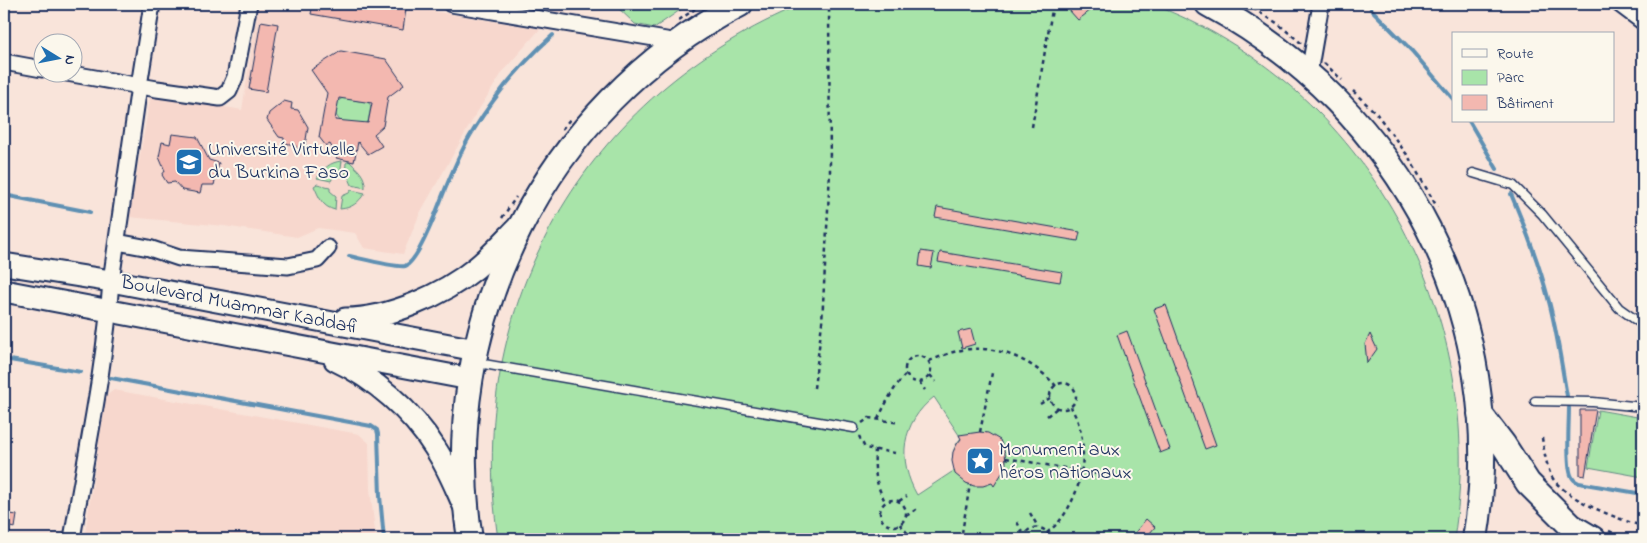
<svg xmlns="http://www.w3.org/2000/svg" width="1647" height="543" font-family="'Indie Flower',sans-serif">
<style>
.built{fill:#f7d7cd}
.green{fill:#a8e4a9;stroke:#628a84;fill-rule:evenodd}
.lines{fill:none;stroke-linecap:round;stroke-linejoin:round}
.stream{stroke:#5e90b3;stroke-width:4}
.building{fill:#f3b8b0;stroke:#1b2f5e;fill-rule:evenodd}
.lane-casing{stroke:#1b2f5e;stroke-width:11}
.street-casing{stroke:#1b2f5e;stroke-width:19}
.secondary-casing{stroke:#1b2f5e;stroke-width:25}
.primary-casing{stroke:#1b2f5e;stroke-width:28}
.path{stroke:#1b2f5e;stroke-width:2.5;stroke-dasharray:4 4;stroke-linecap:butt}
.lane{stroke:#fbf7ec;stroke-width:8}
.street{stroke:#fbf7ec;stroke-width:15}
.secondary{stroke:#fbf7ec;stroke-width:21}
.primary{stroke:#fbf7ec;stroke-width:24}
.labels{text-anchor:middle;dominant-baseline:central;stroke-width:4;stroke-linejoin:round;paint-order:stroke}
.poi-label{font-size:20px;fill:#1b2f5e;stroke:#fbf7ec;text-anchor:start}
.street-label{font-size:20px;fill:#1b2f5e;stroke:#fbf7ec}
</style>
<rect width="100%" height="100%" fill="#f9e4da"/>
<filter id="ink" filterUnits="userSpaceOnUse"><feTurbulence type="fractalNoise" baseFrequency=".02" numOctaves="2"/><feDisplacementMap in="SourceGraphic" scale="10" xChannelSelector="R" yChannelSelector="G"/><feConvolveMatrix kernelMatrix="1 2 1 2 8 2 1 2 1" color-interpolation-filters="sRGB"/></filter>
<g filter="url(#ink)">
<path class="built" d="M259 4H390L540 29 504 70 476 114 420 213 403 254 364 248 355 233 318 228 297 237 224 226 129 217 151 94 242 110Z
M520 4H574L562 13Z
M114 390 359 434 369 443 370 489 376 539H92L85 534 106 396Z"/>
<path class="green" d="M614 4H689L654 28 635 24Z
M804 4H1151C1367 84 1490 315 1454 539H498C464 305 585 93 804 4ZM934 397 961 438C952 448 951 458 955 470L917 495C897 460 901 423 934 397Z
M350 93 354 100 360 101 363 95 371 106 368 122 360 129 344 127 336 115 338 101Z
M342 161 340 174 333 177 331 181 317 178C324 168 330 162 342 161Z
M349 161C357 169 366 175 365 188L352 185 349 178 345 176 346 163Z
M317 184 330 187V191L336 196 335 210C322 207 319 197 314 186Z
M351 190 365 193C358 203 352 208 340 209L342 196 349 193Z
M1598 410 1643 418V477L1588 467Z"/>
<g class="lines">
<path class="stream" d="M1371 9 1412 51 1453 99
M1469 121 1497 169
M1511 194C1525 227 1539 263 1548 298 1557 330 1561 363 1567 396
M4 195 90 212
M349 256C359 258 397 268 405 266 418 262 437 210 442 197 451 175 460 151 473 131 495 95 522 63 553 35
M4 359 81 372
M111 378 371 426 377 430 378 434 380 496 384 539
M1569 408C1569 424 1566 462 1571 475 1573 480 1575 481 1579 483L1643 494"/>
</g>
<path class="building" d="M313 4H374L406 9 403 30 311 14Z
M1083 5 1095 7 1078 20 1069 10Z
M261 21 278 24 266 92 249 89Z
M341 51 386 59 404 85 388 97 383 126 374 134 382 146 368 154 358 142 354 162 336 158V155L330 144 326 146 319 137 327 93 311 70ZM339 98 372 103 368 123 335 120Z
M284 101 292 103 291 109 298 110 308 127 305 146 298 150 295 145 284 143V138L279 137 267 120 269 113Z
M172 134 197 137 209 160 219 163 214 185H202L200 193 182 190 175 182 167 183 162 175 165 171 159 157 162 142 170 144Z
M937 207 1080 232 1078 241 935 217Z
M921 251 934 253 931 268 919 266Z
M940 252 1062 272 1060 282 938 262Z
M1166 305 1216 445 1205 449 1154 309Z
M971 329 975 344 962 348 958 332Z
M1127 331 1170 449 1160 453 1117 335Z
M1370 334 1377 349 1367 363 1365 344Z
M1580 410H1596L1585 476 1580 475Z
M980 432 988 433 1000 440 1005 453 1006 462 1004 470 994 486 992 483 983 486H974L966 483 955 474 952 461 953 452 957 444 961 439 959 435Z
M4 513 17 515 15 528 4 526Z
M1146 519 1155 527 1145 539H1130Z"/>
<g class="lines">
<g class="lane-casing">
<path id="lane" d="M1473 173 1513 185 1542 214 1619 308 1643 325
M478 363 854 428
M1535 401 1593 402 1643 407"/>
</g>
<g class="street-casing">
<path id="street" d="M451 4 678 42
M1619 4 1643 22
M4 62 42 69
M61 72 157 89 220 98 229 91 235 77 249 4
M1309 73 1321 4
M117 242 149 248 179 258 288 266 317 260 328 248
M72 539C86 454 105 368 111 281L139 86 152 4"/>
</g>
<g class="secondary-casing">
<path id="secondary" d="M4 264 111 281 476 350
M4 291 470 379
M345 319C389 319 443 295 476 268 492 255 506 239 520 225
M335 360C374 378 412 411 435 448 448 467 456 489 466 510"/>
</g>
<g class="primary-casing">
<path id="primary" d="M1208 4C1402 109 1512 319 1475 539
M1480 414 1503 444 1528 483 1571 526 1593 539
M470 539C436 323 546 105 740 4"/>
</g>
<path class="path" d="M1246 4 1277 23 1301 43
M679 20 695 9
M1324 63 1342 80
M1353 91 1376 113 1408 156 1437 207
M1032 127 1053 4
M562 129 571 118
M502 218 516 197
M905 369a13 13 0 1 1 26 0a13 13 0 1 1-26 0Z
M929 361C940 357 950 352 962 350 997 344 1033 360 1056 386
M930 375 936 382
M919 382 925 390
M1050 396a13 13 0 1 1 26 0a13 13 0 1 1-26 0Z
M814 388 822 323 830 172 829 4
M1040 404 1050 398
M1047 416 1057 408
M878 419C886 403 893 388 906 374
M862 423 869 418 900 423
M980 432 992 373
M859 436 865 448 895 453
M1542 438C1544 450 1546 464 1551 475 1560 497 1621 521 1643 526
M875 449C874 470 875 484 886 503
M1006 458 1127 479
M880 513a13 13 0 1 1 26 0a13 13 0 1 1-26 0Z
M899 501 907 496
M1030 513 1038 527
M906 516 917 509
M1017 522 1024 535
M900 524 908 534 916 539
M1609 531 1628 539
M962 533 970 484
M1047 533C1052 528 1058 524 1061 519 1081 493 1088 456 1079 425 1077 419 1074 413 1071 407
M1023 539C1026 528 1036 524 1046 531L1050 539"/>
<use href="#lane" class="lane"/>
<use href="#street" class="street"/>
<use href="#secondary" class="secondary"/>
<use href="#primary" class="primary"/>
</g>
</g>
<defs>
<g id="university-square" transform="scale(1.4375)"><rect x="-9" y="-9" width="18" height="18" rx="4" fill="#1f6fb2" stroke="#fbf7ec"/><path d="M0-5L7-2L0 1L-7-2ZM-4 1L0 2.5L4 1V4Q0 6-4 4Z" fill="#fff"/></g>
<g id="sight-square" transform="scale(1.4375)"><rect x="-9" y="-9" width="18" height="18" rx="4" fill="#1f6fb2" stroke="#fbf7ec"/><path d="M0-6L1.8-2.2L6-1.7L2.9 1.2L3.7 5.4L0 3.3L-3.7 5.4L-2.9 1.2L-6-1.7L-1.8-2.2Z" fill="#fff"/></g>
</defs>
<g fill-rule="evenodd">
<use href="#university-square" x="189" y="162"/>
<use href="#sight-square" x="980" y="461"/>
</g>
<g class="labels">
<g class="poi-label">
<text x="208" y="150">Université Virtuelle<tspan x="208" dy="23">du Burkina Faso</tspan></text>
<text x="999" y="450">Monument aux<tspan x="999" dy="23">héros nationaux</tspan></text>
</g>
<g class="street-label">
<text transform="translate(240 306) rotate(11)">Boulevard Muammar Kaddafi</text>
</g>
</g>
<rect width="1647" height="543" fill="none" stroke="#fbf7ec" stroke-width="20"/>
<rect x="10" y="10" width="1627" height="523" fill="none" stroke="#1b2f5e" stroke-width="2" filter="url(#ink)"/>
<rect x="1452" y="32" width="162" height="90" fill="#fbf7ec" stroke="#a1a7b3"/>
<rect x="1462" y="49" width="25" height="8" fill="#fbf7ec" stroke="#a1a7b3"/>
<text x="1497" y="58" font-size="15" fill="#1b2f5e">Route</text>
<rect x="1462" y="70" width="25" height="15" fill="#a8e4a9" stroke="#a1a7b3"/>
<text x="1497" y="82" font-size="15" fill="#1b2f5e">Parc</text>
<rect x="1462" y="95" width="25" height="15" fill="#f3b8b0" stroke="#a1a7b3"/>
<text x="1497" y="108" font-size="15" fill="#1b2f5e">Bâtiment</text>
<g transform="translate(58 58) rotate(100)"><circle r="24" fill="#fbf7ec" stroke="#a1a7b3"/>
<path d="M0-4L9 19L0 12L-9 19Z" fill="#1f6fb2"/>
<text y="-8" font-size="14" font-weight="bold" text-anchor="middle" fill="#1b2f5e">N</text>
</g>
</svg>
